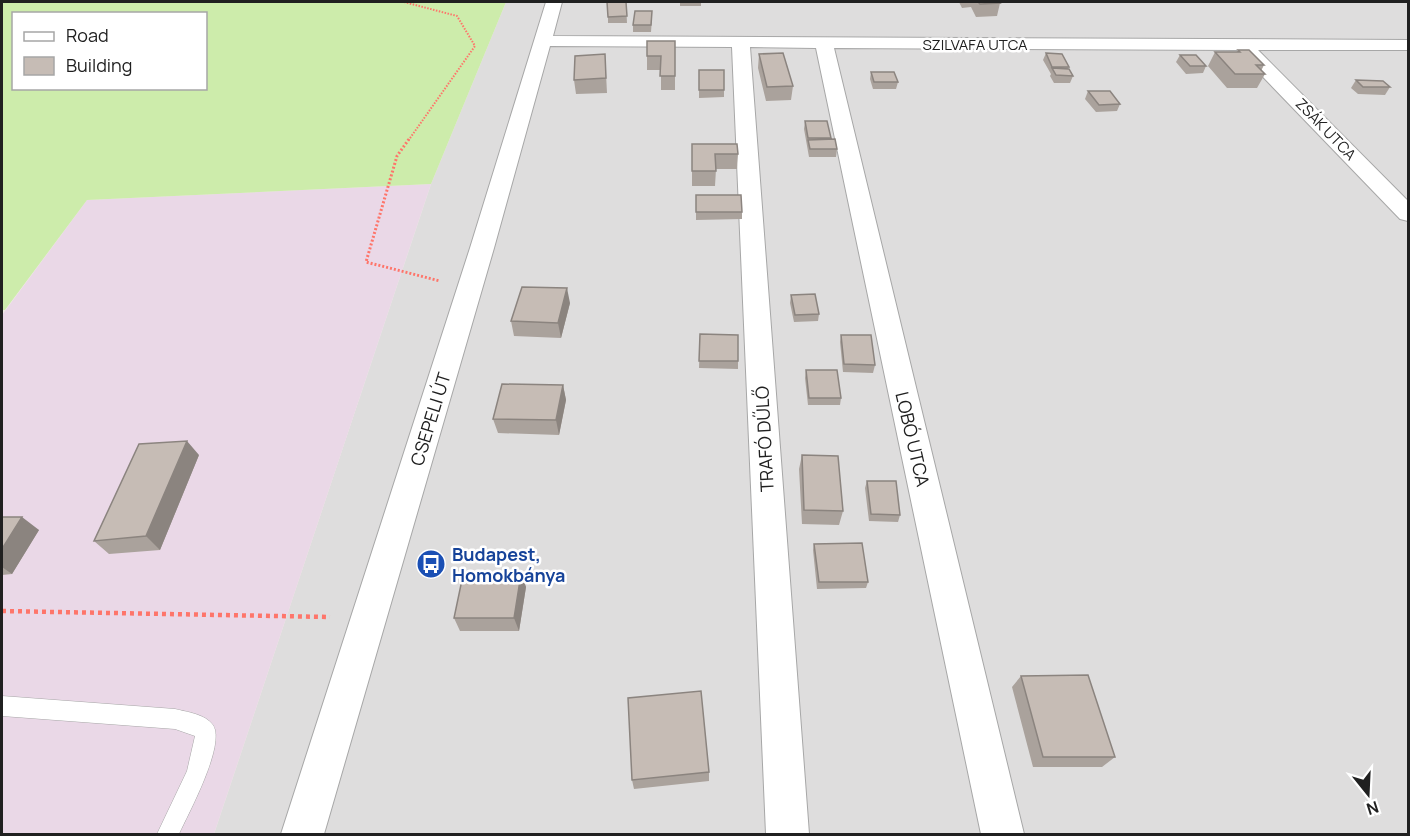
<svg xmlns="http://www.w3.org/2000/svg" width="1410" height="836" font-family="Manrope,sans-serif">
<style>
.residential{fill:#dedddd}
.industrial{fill:#ead8e7}
.grass{fill:#cdecab;fill-rule:evenodd}
.lines{fill:none;stroke-linecap:round;stroke-linejoin:round}
.lane-casing{stroke:#a7a7a7;stroke-width:1}
.street-casing{stroke:#a7a7a7;stroke-width:2}
.path-far2{stroke:#fe756a;stroke-width:2;stroke-dasharray:1.5 1.5;stroke-linecap:butt}
.path-far1{stroke:#fe756a;stroke-width:3;stroke-dasharray:2 2;stroke-linecap:butt}
.path{stroke:#fe756a;stroke-width:4.5;stroke-dasharray:4 4;stroke-linecap:butt}
.lane{fill:#fff;fill-rule:evenodd}
.street{fill:#fff;fill-rule:evenodd}
.wall{fill:#aaa29c}
.shaded-wall{fill:#8b847f}
.building{fill:#c6bcb5;stroke:#8b847f;stroke-width:1.5}
.labels{text-anchor:middle;dominant-baseline:central;stroke-width:5;stroke-linejoin:round;paint-order:stroke}
.far-street-label{font-size:15px;fill:#202020;stroke:#fff}
.street-label{font-size:18px;fill:#202020;stroke:#fff}
.transit-label{font-size:18px;font-weight:bold;fill:#164399;stroke:#fff;text-anchor:start}
</style>
<rect width="100%" height="100%" fill="#f1ede6"/>
<path class="residential" d="M506 2H1408V834H214L431 184Z"/>
<path class="industrial" d="M431 184 214 834H2V315L87 200Z"/>
<path class="grass" d="M2 2H506L431 184 87 200 5 310H2ZM14 14H206V88H14Z"/>
<g class="lines">
<g class="lane-casing">
<path id="lane" d="M2 696 175 709C187 712 205 714 213 725 226 745 188 814 179 834H157L187 771 195 736 175 729 2 716Z"/>
</g>
<g class="street-casing">
<path id="street" d="M546 2H562L553 36 1408 40V50H1258L1408 201V221L1400 219 1237 50 834 48 1024 834H981L816 48 750 47 809 834H766L732 47 550 46 494 248 324 834H281L470 248Z"/>
</g>
<path class="path-far2" d="M404 2 457 16 475 46 408 141"/>
<path class="path-far1" d="M409 139 397 156 366 262 440 281"/>
<path class="path" d="M2 611 330 617"/>
<use href="#lane" class="lane"/>
<use href="#street" class="street"/>
</g>
<path class="wall" d="M626 2 627 23H608V17Z
M680 2H701V6H680Z
M959 2H999L1000 3 997 16 976 17 971 7 962 8Z
M652 18 651 32H633V25Z
M1238 50 1264 65 1261 71 1265 74 1257 88H1227L1208 66 1215 52H1237Z
M1046 53 1069 67 1068 69 1073 76 1070 83H1054L1050 76 1051 74 1043 60Z
M605 54 607 93 576 94 574 80Z
M675 54V90H661V70H647V56Z
M759 54 793 86 791 100 766 101 758 68Z
M1180 55 1206 66 1203 73 1186 74 1176 62Z
M699 70 724 90V97L699 98Z
M871 72 898 82 896 89H873L870 79Z
M1356 80 1390 87 1385 95 1358 94 1351 88Z
M1088 91 1120 104 1117 111 1096 112 1085 99Z
M805 121 831 138V139L837 149 836 157H809L804 129Z
M692 144 738 154 737 169H716L715 186H692Z
M696 195 742 212V219L696 220Z
M791 295 819 314 818 321 794 322 790 303Z
M570 303 561 338 514 336 511 321Z
M700 334 738 361V369L699 368Z
M841 335 875 365 873 373 843 372 840 342Z
M806 370 841 398 840 405H808L805 378Z
M563 385 566 400 559 435 498 433 493 419Z
M199 455 160 550 109 554 94 541Z
M802 455 843 511 839 525 802 524 799 469Z
M867 481 900 515 898 522 869 521 865 488Z
M2 517 39 530 12 574 2 575Z
M814 544 868 582 866 588 817 589 813 550Z
M521 574 526 587 519 631H460L454 618Z
M1021 676 1115 757 1102 767H1033L1012 687Z
M709 772V781L634 789 632 780Z"/>
<path class="shaded-wall" d="M567 288 570 303 561 338 558 323Z
M563 385 566 400 559 435 556 420Z
M187 441 199 455 160 550 146 536Z
M22 517 39 530 12 574 2 567V549Z
M521 574 526 587 519 631 514 618Z"/>
<path class="building" d="M607 2H626L627 16 608 17Z
M978 2H999L1000 3 980 4Z
M635 11H652L651 25H633Z
M647 41H675V76H660L661 56H647Z
M1238 50H1249L1264 65H1256L1265 74H1235L1215 52H1240Z
M783 53 793 86 767 87 759 54Z
M1046 53 1062 54 1069 67H1052Z
M605 54 606 78 574 80 575 56Z
M1180 55H1196L1206 66H1190Z
M1052 68 1069 69 1073 76 1056 75Z
M699 70H724V90H699Z
M871 72H894L898 82H874Z
M1356 80 1383 81 1390 87H1363Z
M1088 91H1110L1120 104 1099 105Z
M805 121H827L831 138H808Z
M835 139 837 149H810L808 140Z
M692 144H737L738 154H715L716 171H692Z
M696 195H741L742 212H696Z
M522 287 567 288 558 323 511 321Z
M815 294 819 314 795 315 791 295Z
M700 334 738 335V361H699Z
M841 335H871L875 365 844 364Z
M806 370H837L841 398H809Z
M502 384 563 385 556 420 493 419Z
M187 441 146 536 94 541 139 444Z
M802 455 838 456 843 511 804 510Z
M867 481H896L900 515 871 514Z
M2 517H22L2 549Z
M862 543 868 582H819L814 544Z
M521 574 514 618H454L463 575Z
M1088 675 1115 757H1043L1021 676Z
M701 691 709 772 632 780 628 698Z"/>
<defs>
<g id="bus-disc" transform="scale(1.5)"><circle r="9.5" fill="#1a4fb4" stroke="#fff"/><path d="M-5-6H5V4H4V6H2V4H-2V6H-4V4H-5ZM-3.5-4V0h7V-4ZM-3.5 1.2v1.5H-2V1.2ZM2 1.2v1.5H3.5V1.2Z" fill="#fff"/></g>
</defs>
<g fill-rule="evenodd">
<use href="#bus-disc" x="431" y="564"/>
</g>
<g class="labels">
<g class="far-street-label">
<text x="975" y="44">SZILVAFA UTCA</text>
<text transform="translate(1326 129) rotate(46)">ZSÁK UTCA</text>
</g>
<g class="street-label">
<text transform="translate(430 419) rotate(-73)">CSEPELI ÚT</text>
<text transform="translate(764 439) rotate(-93)">TRAFÓ DŰLŐ</text>
<text transform="translate(913 439) rotate(77)">LOBÓ UTCA</text>
</g>
<g class="transit-label">
<text x="452" y="554">Budapest,<tspan x="452" dy="21">Homokbánya</tspan></text>
</g>
</g>
<rect width="1410" height="836" fill="none" stroke="#202020" stroke-width="6"/>
<rect x="12" y="12" width="195" height="78" fill="#ffffff" stroke="#a6a6a6" stroke-width="1.5"/>
<rect x="24" y="32" width="30" height="9" fill="#ffffff" stroke="#a6a6a6" stroke-width="1.5"/>
<text x="66" y="42" font-size="18" fill="#202020">Road</text>
<rect x="24" y="57" width="30" height="18" fill="#c6bcb5" stroke="#a6a6a6" stroke-width="1.5"/>
<text x="66" y="72" font-size="18" fill="#202020">Building</text>
<g transform="translate(1368 794) rotate(162)" stroke="#ffffff" stroke-width="4.5" paint-order="stroke">
<path d="M0-4.5L10 22L0 15L-10 22Z" fill="#202020"/>
<text y="-9" font-size="16" font-weight="bold" text-anchor="middle" fill="#202020">N</text>
</g>
</svg>
